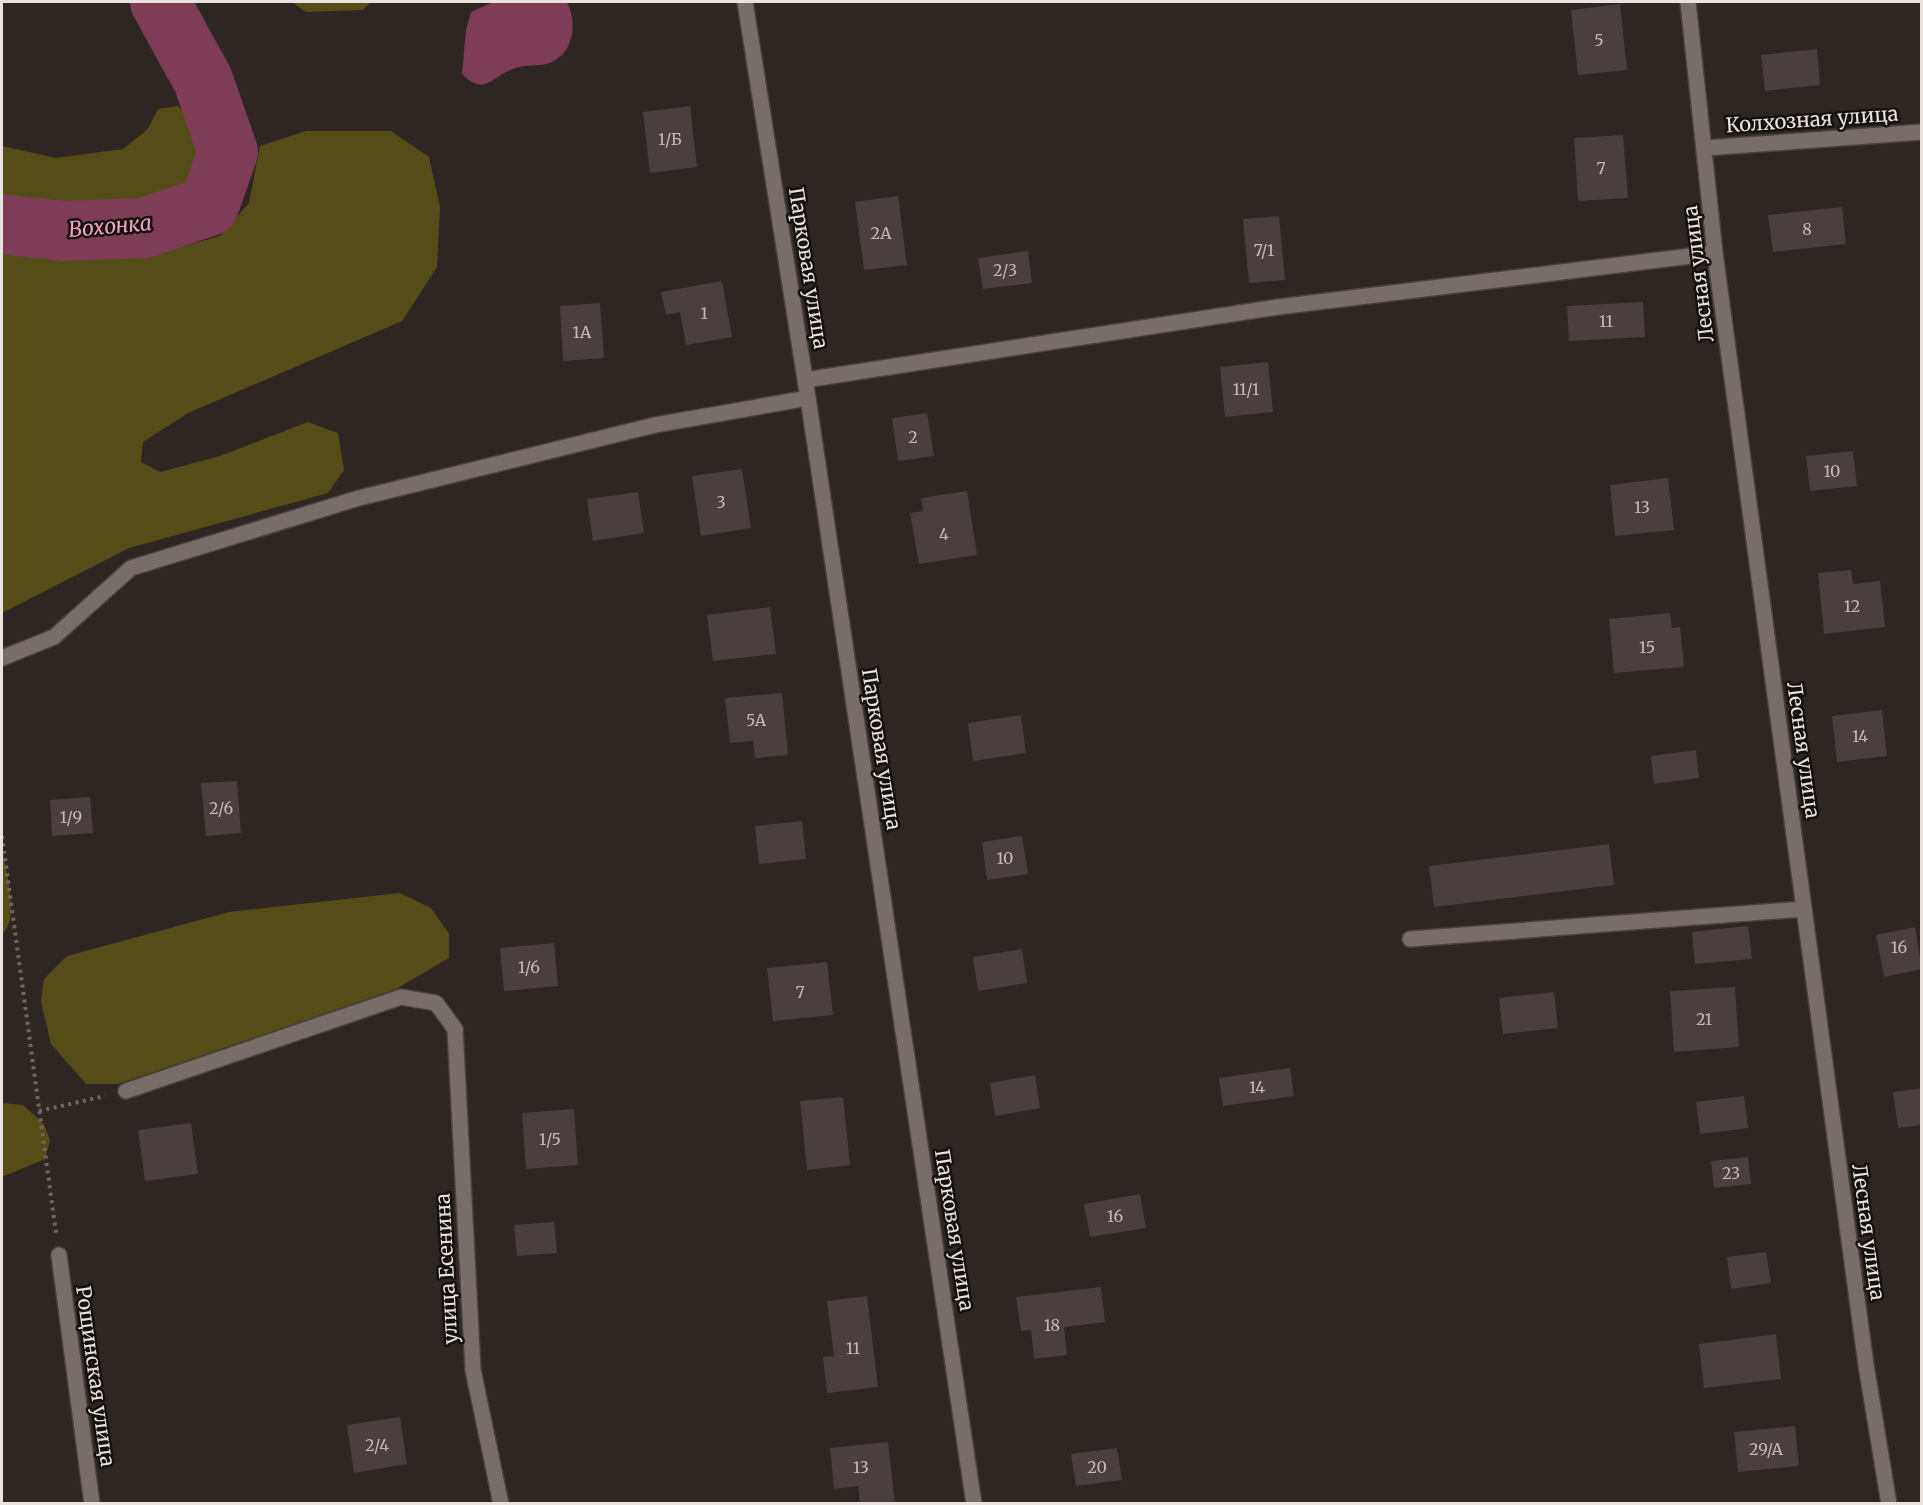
<svg xmlns="http://www.w3.org/2000/svg" width="1923" height="1505" font-family="Merriweather,serif">
<style>
.green{fill:#554d18}
.water{fill:#7e3c57}
.lines{fill:none;stroke-linecap:round;stroke-linejoin:round}
.river{stroke:#7e3c57;stroke-width:60}
.building{fill:#493f3e}
.service-casing{stroke:#49423e;stroke-width:18}
.minor-casing{stroke:#49423e;stroke-width:18}
.path{stroke:#6f6764;stroke-width:4;stroke-dasharray:3 4.5;stroke-linecap:butt}
.service{stroke:#786e69;stroke-width:15}
.minor{stroke:#786e69;stroke-width:15}
.labels{text-anchor:middle;dominant-baseline:central;stroke-width:5;stroke-linejoin:round;paint-order:stroke}
.number-label{font-size:16px;fill:#c1bab8}
.street-label{font-size:20px;fill:#e9e3e0;stroke:#13100e}
.water-label{font-size:21px;font-style:italic;fill:#f4a4c2;stroke:#13100e}
</style>
<rect width="100%" height="100%" fill="#2e2622"/>
<path class="green" d="M292 2H371L363 10 306 12Z
M178 106 195 126 206 147 192 180 150 202 78 210 2 201V146L56 158 123 149 148 129 158 109Z
M306 131H391L429 157 440 207 437 267 402 321 188 413 143 442 141 462 160 472 220 456 308 422 338 433 344 470 328 493 129 548 2 613V244L155 254 220 236 249 203 260 146Z
M2 847C5 869 21 919 2 934Z
M400 893 431 908 449 934V958L394 990 118 1084H86L51 1044 41 1002 44 979 67 956 229 912Z
M2 1103 23 1105 44 1124 50 1140 45 1159 2 1177Z"/>
<path class="water" d="M493 2H567C577 22 575 51 552 62 542 67 529 64 519 67 493 73 487 99 462 74L466 30 471 12Z"/>
<g class="lines">
<path class="river" d="M2 224 63 231 144 228 209 206 228 152 203 80 160 2"/>
</g>
<path class="building" d="M1620 4 1627 70 1578 75 1571 10Z
M1817 49 1820 85 1765 91 1761 55Z
M690 106 697 167 650 173 643 112Z
M1623 135 1628 198 1578 201 1574 138Z
M898 196 907 265 864 270 855 202Z
M1842 207 1846 244 1773 252 1768 215Z
M1279 216 1285 280 1249 283 1243 219Z
M1028 251 1032 283 983 289 978 258Z
M722 281 732 337 686 345 680 312 666 315 661 292Z
M1643 302 1645 337 1569 341 1567 306Z
M600 303 604 358 563 361 560 306Z
M1268 362 1273 412 1225 417 1220 367Z
M927 413 934 456 898 461 892 418Z
M1853 451 1857 486 1810 491 1806 456Z
M742 469 751 528 701 536 692 476Z
M1668 478 1674 530 1615 536 1610 485Z
M967 491 977 555 919 564 910 513 923 511 921 498Z
M638 492 644 533 593 541 587 499Z
M1851 570 1853 584 1880 581 1885 627 1824 634 1818 573Z
M770 607 776 654 713 661 707 615Z
M1670 613 1672 628 1680 627 1684 667 1614 673 1609 619Z
M782 693 788 755 755 758 753 741 730 743 725 698Z
M1882 710 1887 756 1837 762 1832 716Z
M1021 715 1026 753 973 761 968 723Z
M1696 750 1699 778 1654 784 1651 756Z
M237 781 241 833 206 836 201 783Z
M90 797 93 833 52 836 50 800Z
M802 821 806 859 759 864 755 826Z
M1022 836 1028 874 987 880 982 842Z
M1609 844 1614 885 1434 907 1429 866Z
M1748 926 1752 959 1695 964 1692 932Z
M1915 927 1922 969 1884 977 1876 935Z
M554 943 558 986 504 991 500 948Z
M1022 949 1027 983 978 991 973 957Z
M827 962 833 1015 773 1021 767 968Z
M1735 987 1739 1047 1674 1052 1670 991Z
M1554 992 1558 1028 1503 1034 1499 998Z
M1290 1068 1294 1096 1223 1106 1219 1078Z
M1035 1075 1040 1108 995 1116 990 1083Z
M1922 1088V1125L1898 1128 1893 1092Z
M1744 1096 1748 1128 1700 1134 1696 1102Z
M843 1097 850 1165 807 1170 800 1101Z
M574 1109 578 1165 526 1169 522 1113Z
M191 1123 198 1174 145 1181 138 1130Z
M1748 1157 1751 1184 1714 1188 1711 1161Z
M1140 1194 1146 1228 1090 1237 1084 1204Z
M554 1222 557 1253 517 1256 514 1225Z
M1766 1252 1771 1283 1731 1289 1727 1257Z
M1101 1287 1105 1322 1064 1327 1067 1355 1034 1359 1031 1330 1021 1331 1016 1297Z
M867 1296 878 1387 827 1393 823 1357 834 1356 827 1301Z
M1776 1334 1781 1379 1704 1388 1699 1344Z
M400 1417 407 1464 354 1473 347 1425Z
M1795 1426 1799 1466 1738 1472 1734 1432Z
M888 1442 895 1504H860L858 1486 834 1489 830 1448Z
M1117 1448 1122 1480 1076 1486 1071 1454Z"/>
<g class="lines">
<g class="service-casing">
<path id="service" d="M1410 939 1804 909
M126 1091 401 997 436 1003 455 1029"/>
</g>
<g class="minor-casing">
<path id="minor" d="M745 2 808 398 974 1504
M1688 2 1715 253 1866 1365 1889 1504
M1705 148 1922 132
M805 380 1278 307 1715 253
M2 658 54 637 131 568 359 498 655 425 808 398
M455 1029 473 1370 501 1504
M59 1255 92 1504"/>
</g>
<path class="path" d="M2 836 56 1233
M39 1111 105 1096"/>
<use href="#service" class="service"/>
<use href="#minor" class="minor"/>
</g>
<g class="labels">
<g class="number-label">
<text x="1599" y="40">5</text>
<text x="670" y="139">1/Б</text>
<text x="1601" y="168">7</text>
<text x="1807" y="229">8</text>
<text x="881" y="233">2А</text>
<text x="1264" y="250">7/1</text>
<text x="1005" y="270">2/3</text>
<text x="704" y="313">1</text>
<text x="1606" y="321">11</text>
<text x="582" y="332">1А</text>
<text x="1246" y="389">11/1</text>
<text x="913" y="437">2</text>
<text x="1832" y="471">10</text>
<text x="721" y="502">3</text>
<text x="1642" y="507">13</text>
<text x="944" y="534">4</text>
<text x="1852" y="606">12</text>
<text x="1647" y="647">15</text>
<text x="756" y="720">5А</text>
<text x="1860" y="736">14</text>
<text x="221" y="808">2/6</text>
<text x="71" y="817">1/9</text>
<text x="1005" y="858">10</text>
<text x="1899" y="947">16</text>
<text x="529" y="967">1/6</text>
<text x="800" y="992">7</text>
<text x="1704" y="1019">21</text>
<text x="1257" y="1087">14</text>
<text x="550" y="1139">1/5</text>
<text x="1731" y="1173">23</text>
<text x="1115" y="1216">16</text>
<text x="1052" y="1325">18</text>
<text x="853" y="1348">11</text>
<text x="377" y="1445">2/4</text>
<text x="1766" y="1449">29/А</text>
<text x="861" y="1467">13</text>
<text x="1097" y="1467">20</text>
</g>
<g class="street-label">
<text transform="translate(1812 119) rotate(-4)">Колхозная улица</text>
<text transform="translate(809 268) rotate(81)">Парковая улица</text>
<text transform="translate(1698 274) rotate(-97)">Лесная улица</text>
<text transform="translate(882 749) rotate(81)">Парковая улица</text>
<text transform="translate(1804 750) rotate(82)">Лесная улица</text>
<text transform="translate(955 1230) rotate(81)">Парковая улица</text>
<text transform="translate(1869 1232) rotate(82)">Лесная улица</text>
<text transform="translate(446 1269) rotate(-93)">улица Есенина</text>
<text transform="translate(96 1376) rotate(82)">Рощинская улица</text>
</g>
<g class="water-label">
<text transform="translate(110 226) rotate(-5)">Вохонка</text>
</g>
</g>
<rect width="1923" height="1505" fill="none" stroke="#e9e3e0" stroke-width="6"/>
</svg>
